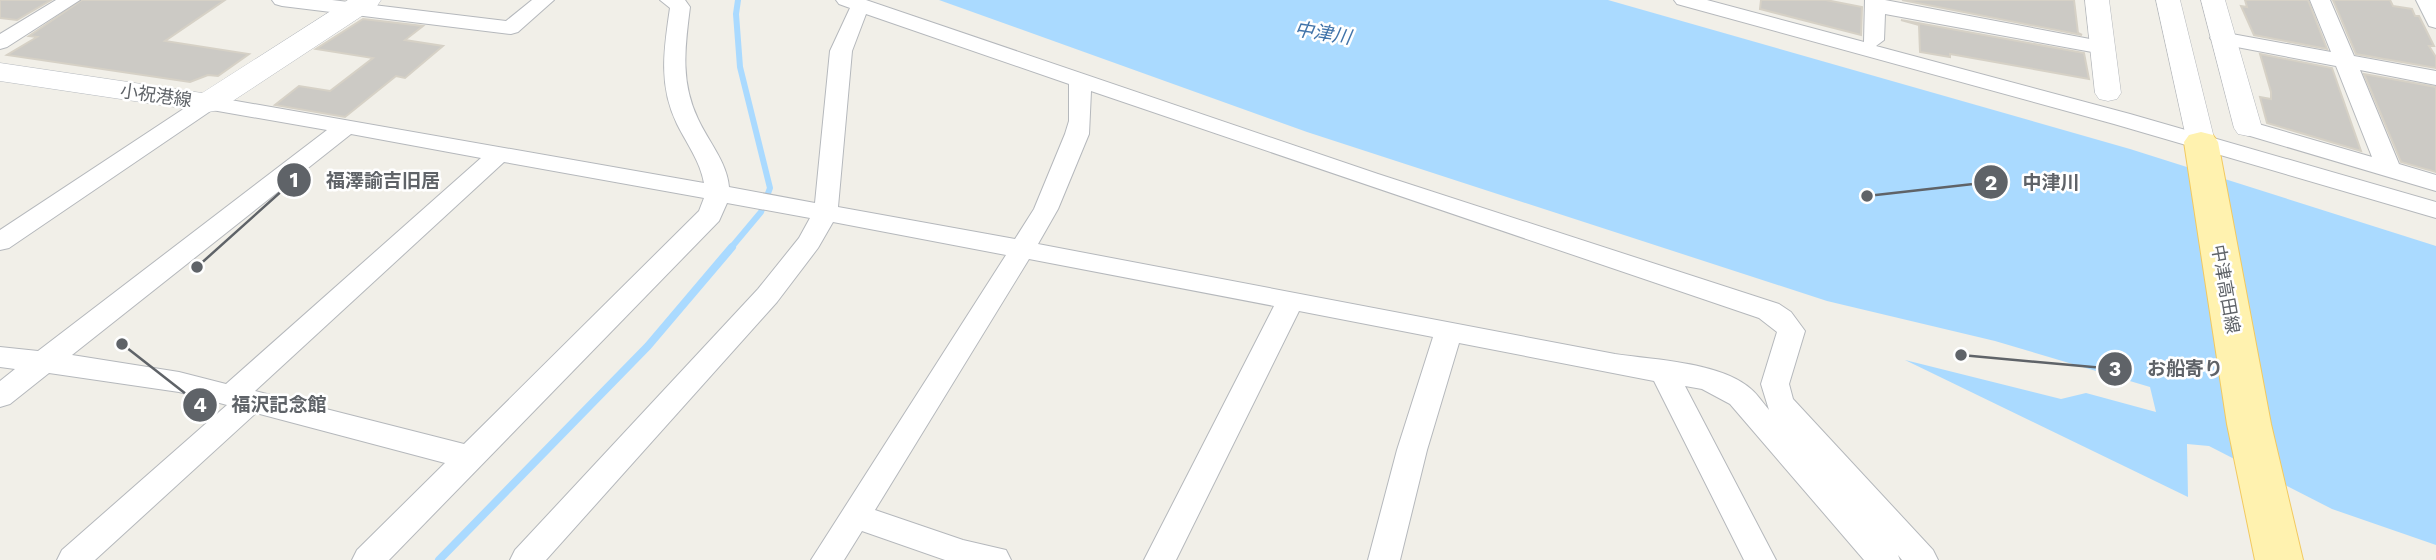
<svg xmlns="http://www.w3.org/2000/svg" width="2436" height="560" font-family="'Work Sans','Noto Sans JP',sans-serif">
<style>
.water{fill:#aadaff}
.lines{fill:none;stroke-linecap:round;stroke-linejoin:round}
.stream-far1{stroke:#aadaff;stroke-width:6}
.stream{stroke:#aadaff;stroke-width:8}
.building{fill:#cccac5;stroke:#d6d1c6;stroke-width:2}
.minor-casing{stroke:#b5b8bc;stroke-width:2}
.tertiary-casing{stroke:#b5b8bc;stroke-width:1}
.secondary-casing{stroke:#b6babf;stroke-width:1}
.primary-casing{stroke:#f2c960;stroke-width:2}
.minor{fill:#fff;fill-rule:evenodd}
.tertiary{fill:#fff;fill-rule:evenodd}
.secondary{fill:#fff;fill-rule:evenodd}
.primary{fill:#fff2af;fill-rule:evenodd}
.labels{text-anchor:middle;dominant-baseline:central;stroke-width:5;stroke-linejoin:round;paint-order:stroke}
.street-label{font-size:18px;fill:#5f6368;stroke:#fff}
.water-label{font-size:19px;font-style:italic;fill:#4174aa;stroke:#fff}
.leader{fill:none;stroke:#5f6368;stroke-width:2.5}
.callout-dot{fill:#5f6368;stroke:#fff;stroke-width:2.5}
.mark-label{font-size:21px;text-anchor:middle;font-weight:bold;fill:#fff}
.callout-label{font-size:19px;text-anchor:middle;font-weight:bold;fill:#5f6368;stroke:#fff;stroke-width:5;stroke-linejoin:round;paint-order:stroke}
</style>
<rect width="100%" height="100%" fill="#f1efe8"/>
<path class="water" d="M939 0H1608L2130 149 2436 246V545L2332 509 2209 446 2187 444 2188 497 1905 360 2061 399 2086 393 2156 412 2150 387 1995 341 1827 301 1307 132Z"/>
<g class="lines">
<path class="stream-far1" d="M730 249 761 212 770 188 740 67 736 14 738 0"/>
<path class="stream" d="M439 560 648 346 732 247"/>
</g>
<path class="building" d="M0 0H51L17 20 0 18Z
M82 0H225L165 41 249 54 218 76 208 75 190 82 7 55 37 37 29 36Z
M1761 0H1826L1862 7 1861 35 1760 9Z
M1902 0H2074L2078 33 2082 35Z
M2245 0H2308L2327 49 2254 35 2241 6 2247 7Z
M2333 0H2390L2393 6 2412 9 2415 16H2419L2434 46H2429L2436 57V68L2356 54Z
M363 19 423 26 405 40 443 46 405 78 396 76 345 117 275 105 299 86 330 91 373 58 316 49Z
M1901 20 2084 53 2089 79 1950 54V57L1920 52 1919 25Z
M2260 54 2332 68 2361 151 2267 123 2260 97 2271 99V92Z
M2364 74 2436 87V172L2401 162Z"/>
<g class="lines">
<g class="minor-casing">
<path id="minor" d="M56 0H80L7 47 0 49V34Z
M272 0H332L506 21 532 0H554L518 32 511 34 282 6 275 4Z
M660 0H685L690 7C685 47 680 81 698 119 708 141 727 162 729 187L815 203 830 51 850 8 839 4 836 0H866L1378 174 1779 304 1791 312 1805 331 1789 384 1793 399 1933 550 1938 560H1902L1898 555 1900 560H1864L1730 404 1702 389 1685 386 1776 560H1744L1654 381 1459 343 1427 450 1400 560H1368L1397 450 1433 337 1299 311 1176 560H1144L1274 306 1029 259 875 510 963 540 1006 550 1011 560H945L862 531 844 560H811L1006 255 833 222 818 248 777 302 546 560H510L515 550 758 289 799 238 810 218 727 203 719 221 389 560H352L357 550 445 463 256 413 95 560H57L62 550 227 405 179 392 49 373 10 404 0 407V381L15 369 0 367V347L38 351 327 130 212 110 9 248 0 250V230L200 98 208 96 704 183C700 161 687 144 677 124 658 85 664 49 670 8ZM866 14 1069 84V121L1065 134 1034 209 1015 239 838 207 852 51ZM1091 91 1759 318 1777 332 1761 384 1769 410C1763 403 1758 395 1751 389 1721 362 1654 360 1615 354L1038 244 1058 209 1089 134ZM351 134 481 158 226 384 179 372 72 355ZM504 162 704 198 699 211 464 444 255 391Z
M1674 0H1707L1864 42 1865 0H1885L2111 43 2114 48 2111 53 2103 54 1885 14 1884 40 1876 46 2130 114 2436 202V218L2114 124 1677 4Z
M2310 0H2330L2354 56 2436 71V85L2360 70 2399 164 2436 175V191L2240 133 2236 128 2240 123 2248 121 2372 157 2336 66 2221 44 2214 42 2210 38 2214 34 2221 32 2331 52Z
M2416 0H2436V28L2429 26Z"/>
</g>
<g class="tertiary-casing">
<path id="tertiary" d="M2085 0H2109L2121 93 2117 99 2108 101 2099 99 2095 93Z
M2156 0H2180L2215 142 2211 148 2201 150 2191 148 2187 142Z
M2201 0H2225L2262 128 2258 134 2248 136 2238 134 2234 128Z"/>
</g>
<g class="secondary-casing">
<path id="secondary" d="M348 0H381L377 6 219 110 208 112 0 81V63L202 93Z"/>
</g>
<g class="primary-casing">
<path id="primary" d="M2201 132 2213 135 2218 142 2271 424 2303 560H2255L2227 424 2184 142 2189 135Z"/>
</g>
<use href="#minor" class="minor"/>
<use href="#tertiary" class="tertiary"/>
<use href="#secondary" class="secondary"/>
<use href="#primary" class="primary"/>
</g>
<g class="labels">
<g class="street-label">
<text transform="translate(156 95) rotate(8)">小祝港線</text>
<text transform="translate(2226 289) rotate(80)">中津高田線</text>
</g>
<g class="water-label">
<text transform="translate(1323 33) rotate(9)">中津川</text>
</g>
</g>
<path class="leader" d="M197 267L294 180M1867 196L1991 182M1961 355L2115 369M122 344L200 405"/>
<g class="callout-dot">
<circle cx="197" cy="267" r="7"/>
<circle cx="1867" cy="196" r="7"/>
<circle cx="1961" cy="355" r="7"/>
<circle cx="122" cy="344" r="7"/>
<circle cx="294" cy="180" r="18"/>
<circle cx="1991" cy="182" r="18"/>
<circle cx="2115" cy="369" r="18"/>
<circle cx="200" cy="405" r="18"/>
</g>
<g class="mark-label">
<text x="294" y="187">1</text>
<text x="1991" y="190">2</text>
<text x="2115" y="376">3</text>
<text x="200" y="412">4</text>
</g>
<g class="callout-label">
<text x="383" y="187">福澤諭吉旧居</text>
<text x="2051" y="189">中津川</text>
<text x="2185" y="375">お船寄り</text>
<text x="279" y="411">福沢記念館</text>
</g>
</svg>
